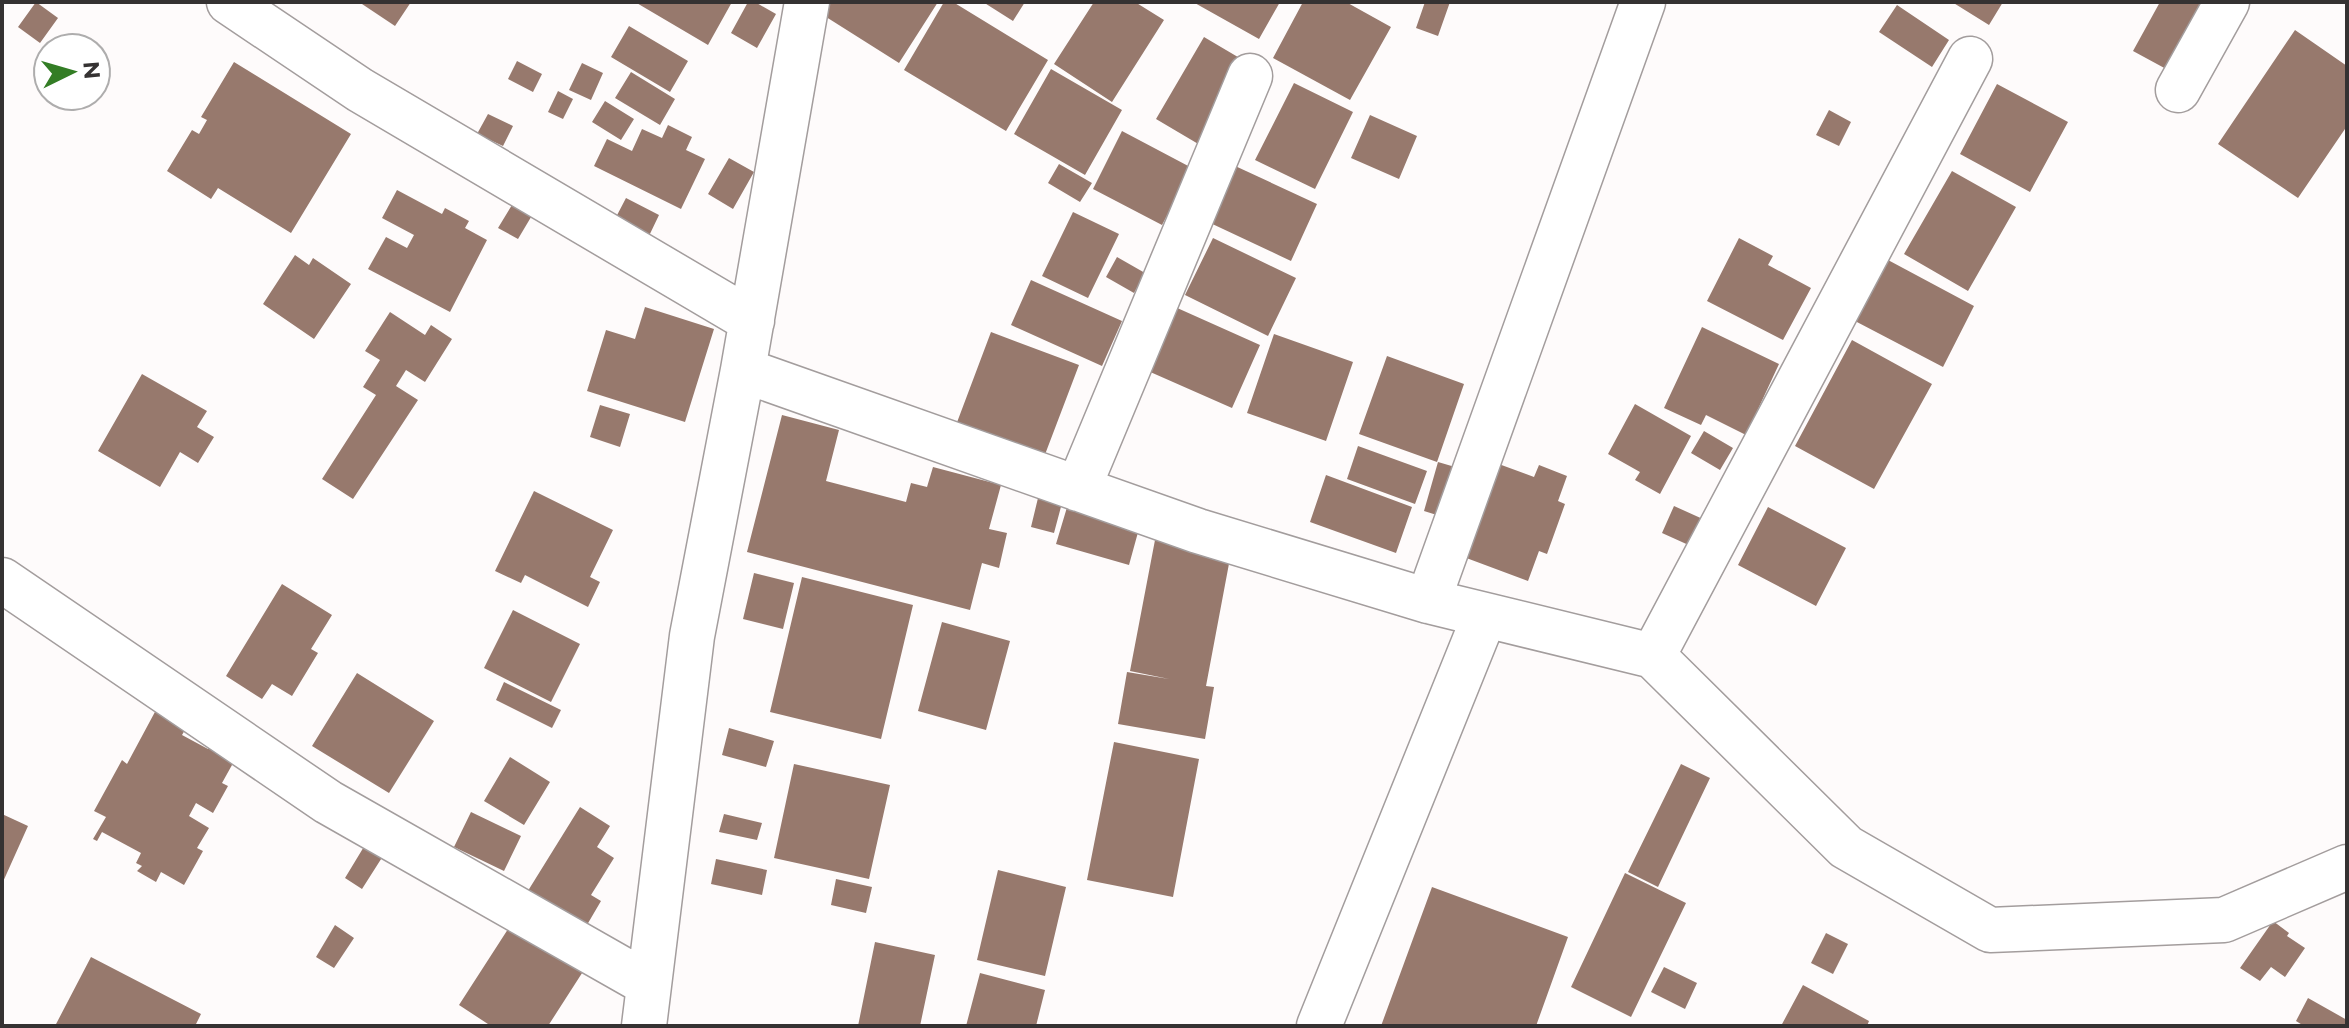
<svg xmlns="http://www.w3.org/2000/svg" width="2349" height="1028" font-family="Montserrat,sans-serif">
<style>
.building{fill:#97796d}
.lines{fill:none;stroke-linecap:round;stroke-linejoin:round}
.minor-casing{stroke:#a39d9d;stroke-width:47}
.minor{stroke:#fff;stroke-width:44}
</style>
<rect width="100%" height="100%" fill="#fefbfb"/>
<path class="building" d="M36 2 58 18 40 43 18 27Z
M359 2H411L395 26Z
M635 2H732L708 45Z
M748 2H755L776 14 757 48 731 33Z
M831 2H938L899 63 823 15Z
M944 2H953L1048 60 1006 131 904 70Z
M983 2H1025L1013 21Z
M1094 2H1135L1164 20 1112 102 1054 64Z
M1193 2H1280L1259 39Z
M1303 2H1346L1391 27 1350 100 1273 58Z
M1425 2H1450L1438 36 1416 28Z
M1952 2H2003L1989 25Z
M2160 2H2204L2168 70 2133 51Z
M1897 5 1949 40 1932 67 1879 32Z
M629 26 688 61 670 92 611 57Z
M2295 30 2347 66V126L2298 198 2218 144Z
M1204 37 1248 63 1200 145 1156 119Z
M517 61 542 74 533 92 508 79Z
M234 62 351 134 291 233 218 188 211 199 167 171 192 130 199 134 207 120 201 117Z
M582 63 603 73 591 100 569 90Z
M1051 69 1122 110 1085 175 1014 134Z
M631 72 675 99 660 125 615 98Z
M1294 83 1353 112 1315 189 1255 160Z
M1997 84 2068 122 2030 192 1960 154Z
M558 91 573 99 563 119 548 112Z
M605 101 634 119 621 140 592 122Z
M1829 110 1851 122 1839 146 1816 135Z
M488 114 513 126 503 146 477 134Z
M1370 115 1417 136 1399 179 1351 158Z
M668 125 692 137 686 150 705 159 681 209 594 166 607 139 632 151 642 129 662 138Z
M1122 131 1192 168 1162 225 1093 189Z
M729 158 754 172 733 209 708 194Z
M1059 164 1092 183 1080 202 1048 183Z
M1233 165 1317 204 1291 261 1206 221Z
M1952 171 2016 207 1968 291 1904 254Z
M397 190 442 214 445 208 469 221 465 228 487 240 450 312 368 269 386 237 407 248 414 235 382 218Z
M518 195 537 207 518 239 498 228Z
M626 198 659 215 648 238 614 221Z
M1073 212 1119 234 1088 298 1042 276Z
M1213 238 1296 278 1268 336 1185 295Z
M1739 238 1773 256 1768 265 1811 288 1783 340 1707 301Z
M295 255 309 265 313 258 351 284 314 339 263 304Z
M1117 257 1145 273 1134 293 1106 277Z
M1888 260 1974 306 1943 367 1855 321Z
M1031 280 1122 321 1102 366 1011 325Z
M645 307 714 329 685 422 587 391 606 330 635 339Z
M1175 307 1260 345 1232 408 1148 371Z
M390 312 425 335 431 325 452 339 425 382 406 370 396 386 418 400 353 499 322 479 376 395 363 387 380 360 365 351Z
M1702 327 1779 364 1746 435 1706 415 1701 425 1664 408Z
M991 332 1079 365 1041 465 953 433Z
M1274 334 1353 362 1326 441 1247 413Z
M1852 340 1932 384 1874 489 1795 446Z
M1387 356 1464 384 1437 462 1359 434Z
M142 374 207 411 197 427 214 437 198 463 180 452 160 487 98 451Z
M1635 404 1691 436 1660 494 1635 480 1640 472 1608 454Z
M600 405 630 414 620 447 590 437Z
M782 415 839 430 826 481 906 502 911 483 927 487 933 467 1001 485 989 529 1007 533 999 568 982 563 970 610 747 552Z
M1704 431 1733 448 1720 470 1691 453Z
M1358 446 1427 471 1415 504 1347 479Z
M1438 462 1455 467 1440 516 1424 511Z
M1496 463 1534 477 1539 465 1567 476 1558 501 1565 504 1547 554 1539 551 1528 581 1461 556Z
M1326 475 1412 507 1396 553 1310 522Z
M534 491 613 530 590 577 600 582 588 607 525 575 521 583 495 571Z
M1038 498 1062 503 1054 533 1031 527Z
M1068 504 1140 525 1129 565 1056 544Z
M1674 506 1705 520 1693 547 1662 533Z
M1768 507 1846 548 1816 606 1738 565Z
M1155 540 1231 553 1206 686 1214 687 1205 739 1118 724 1127 672 1169 679 1130 671Z
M754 573 794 583 783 629 743 619Z
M802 577 913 605 881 739 770 712Z
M282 584 332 615 311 649 318 653 292 696 272 684 262 699 226 676Z
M513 610 580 644 551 702 484 668Z
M942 622 1010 641 986 730 918 711Z
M357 673 434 721 389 793 312 746Z
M504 682 561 710 552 728 496 700Z
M156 710 186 728 182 735 208 749 211 742 237 756 222 783 228 786 213 813 196 803 189 816 209 828 197 848 203 851 184 885 161 872 156 882 137 871 142 866 136 863 141 853 102 832 97 841 93 839 106 817 94 811 122 760 127 764Z
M729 728 774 741 766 767 722 755Z
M1114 742 1199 759 1173 897 1087 880Z
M510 757 550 782 524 825 484 801Z
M794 764 890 785 869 879 774 858Z
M1681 764 1710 778 1658 887 1628 872Z
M580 807 610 826 597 847 614 858 591 895 601 901 584 930 526 894Z
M471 812 521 836 504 871 454 847Z
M2 814 28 826 2 884Z
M724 814 762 823 757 840 719 832Z
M365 845 383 856 362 889 345 878Z
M716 859 767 870 762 895 711 884Z
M998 870 1066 887 1045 976 977 960Z
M1625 873 1686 903 1631 1017 1571 987Z
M836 879 872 887 866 913 831 905Z
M1432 887 1568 937 1536 1026H1381Z
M2273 921 2289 933 2287 936 2305 948 2285 977 2271 967 2260 981 2240 968Z
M512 923 584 970 548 1026H491L459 1005Z
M335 925 354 938 334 968 316 957Z
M1826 933 1848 944 1833 974 1811 963Z
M875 942 935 955 920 1026H858Z
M91 957 201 1014 195 1026H55Z
M1664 967 1697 983 1685 1009 1651 992Z
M980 973 1045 990 1036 1026H966Z
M1803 985 1869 1021 1867 1026H1781Z
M2308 998 2347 1020V1026H2304L2296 1021Z"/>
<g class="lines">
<g class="minor-casing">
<path id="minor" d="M229 2 360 90 752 321
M2178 90 2227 2
M743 370 1198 531 1428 601 1653 656 1846 847 1990 930 2224 920 2347 867
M1078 489 1250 76
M2 580 328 802 648 984
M1428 601 1643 2
M1653 656 1970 59
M644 1026 692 636 743 370 807 2
M1319 1026 1485 615"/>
</g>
<use href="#minor" class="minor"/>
</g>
<rect width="2349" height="1028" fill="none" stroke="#353232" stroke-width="8"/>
<g transform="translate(72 72) rotate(85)"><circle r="38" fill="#ffffff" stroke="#aeadad" stroke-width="2"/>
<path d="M0-6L14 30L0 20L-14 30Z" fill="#337d25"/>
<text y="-12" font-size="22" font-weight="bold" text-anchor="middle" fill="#353232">N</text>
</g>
</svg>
